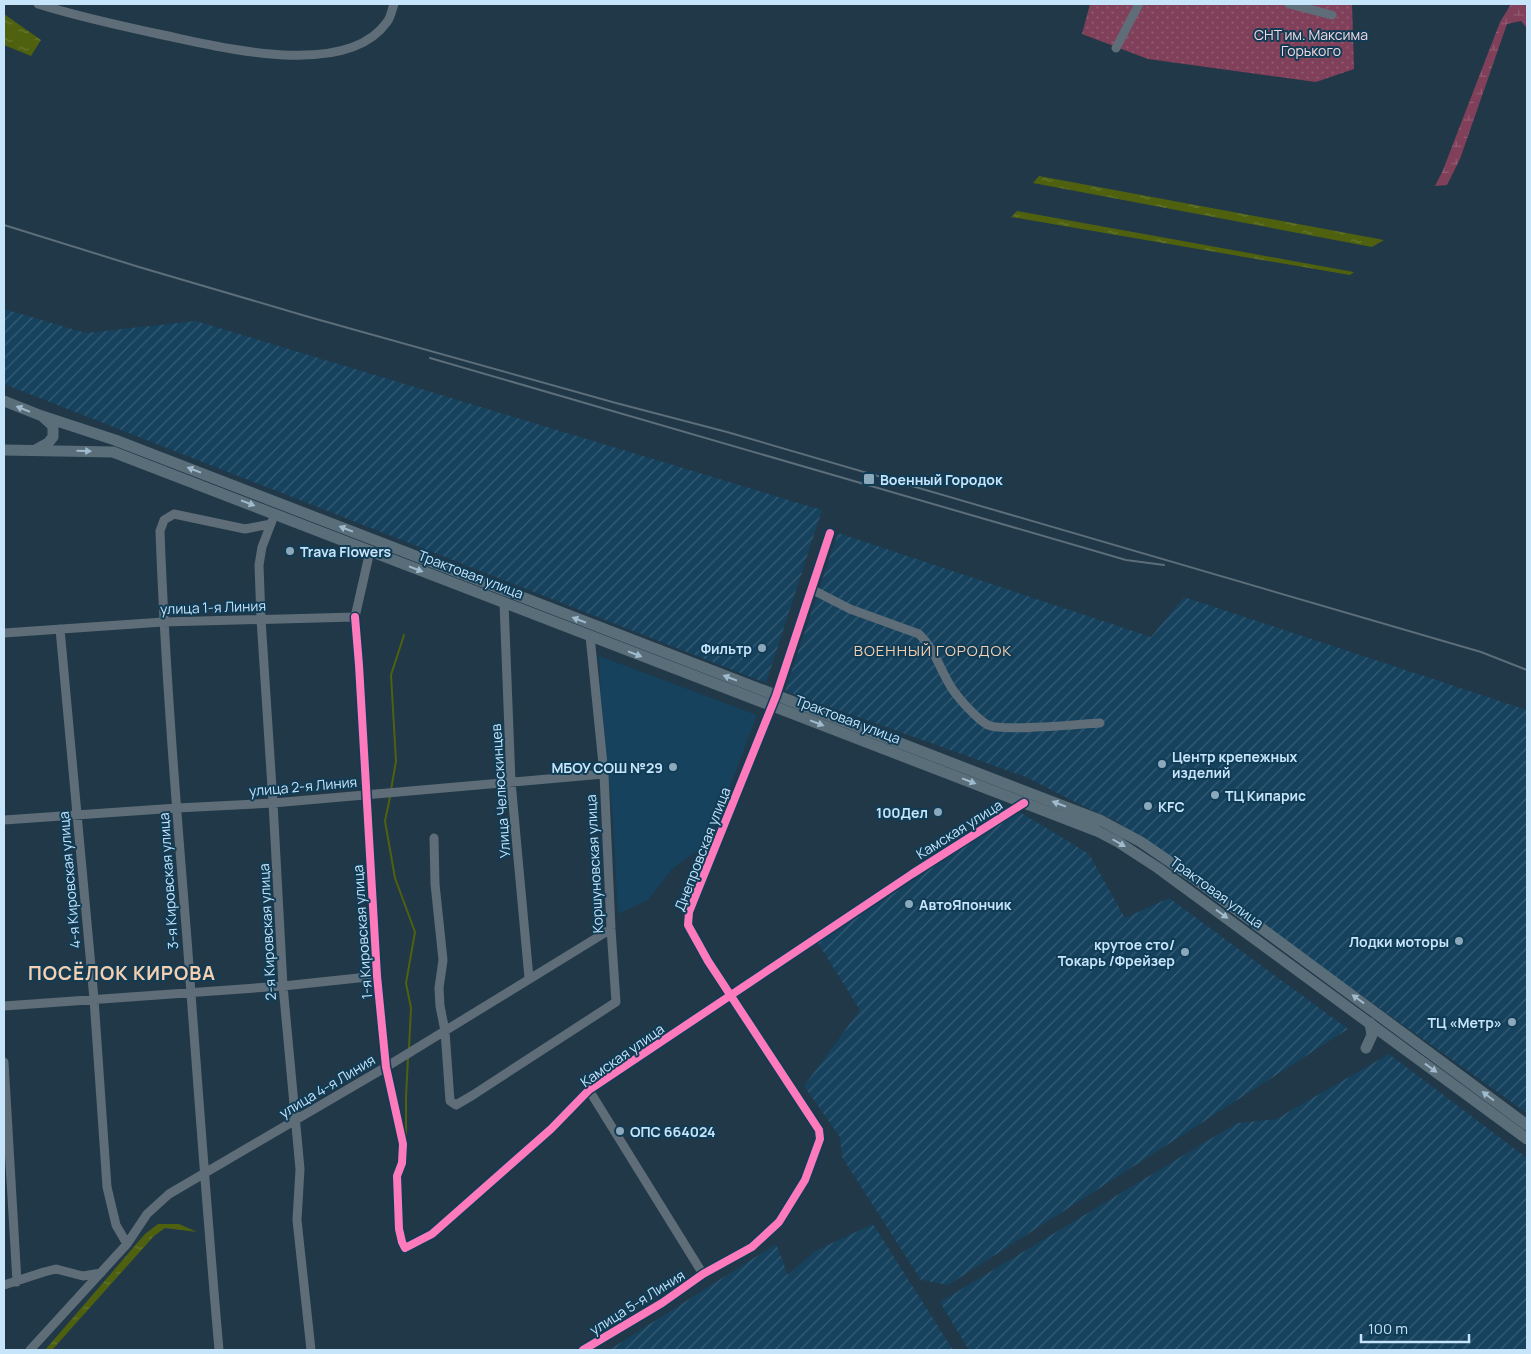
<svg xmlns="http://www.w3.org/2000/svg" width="1531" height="1354" font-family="Manrope,sans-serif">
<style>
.built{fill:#16425e}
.industrial{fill:url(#industrial-furrows)}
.wetland{fill:url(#wetland-marsh)}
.park{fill:url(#park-dots)}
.water{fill:url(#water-ripples)}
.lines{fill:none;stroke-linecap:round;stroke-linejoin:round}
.stream{stroke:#4f610f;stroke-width:2}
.minor{stroke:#5e6d77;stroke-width:9}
.major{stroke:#5a6e7a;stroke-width:11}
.rail{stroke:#5c6e79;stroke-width:2}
.cycleway-casing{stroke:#113c56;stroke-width:11}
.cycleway{stroke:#fd7abc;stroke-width:8}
.oneway{fill:#a0bbcd}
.poi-dot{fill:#8ca8bb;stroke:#113c56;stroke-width:2}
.labels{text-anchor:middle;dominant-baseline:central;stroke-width:4;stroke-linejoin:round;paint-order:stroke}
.park-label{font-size:14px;fill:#f5d8df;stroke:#113c56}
.poi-label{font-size:14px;font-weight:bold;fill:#c6e4fa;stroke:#113c56;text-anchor:start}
.street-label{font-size:14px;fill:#c6e4fa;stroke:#113c56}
.neighbourhood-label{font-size:15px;letter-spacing:1px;fill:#f6cfb0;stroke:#113c56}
.district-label{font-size:19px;font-weight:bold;letter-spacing:1px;fill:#f6cfb0;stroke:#113c56}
</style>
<defs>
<pattern id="industrial-furrows" width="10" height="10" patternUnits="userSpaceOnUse" patternTransform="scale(1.25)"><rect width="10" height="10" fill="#16425e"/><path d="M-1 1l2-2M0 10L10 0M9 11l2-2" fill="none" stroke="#365d76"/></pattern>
<pattern id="wetland-marsh" width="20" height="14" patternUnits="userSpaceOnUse" patternTransform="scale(1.25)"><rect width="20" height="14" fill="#814059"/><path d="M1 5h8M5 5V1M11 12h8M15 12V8" fill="none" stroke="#915b72"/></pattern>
<pattern id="park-dots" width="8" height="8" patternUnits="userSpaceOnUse" patternTransform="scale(1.25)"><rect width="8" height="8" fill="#814059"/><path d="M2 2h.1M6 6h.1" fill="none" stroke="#915b72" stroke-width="1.8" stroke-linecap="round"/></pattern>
<pattern id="water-ripples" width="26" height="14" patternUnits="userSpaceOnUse" patternTransform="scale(1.25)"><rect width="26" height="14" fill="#4f610f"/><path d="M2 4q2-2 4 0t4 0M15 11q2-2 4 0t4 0" fill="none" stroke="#677833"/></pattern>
</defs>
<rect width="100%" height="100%" fill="#203847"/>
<path class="built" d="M599 656 757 715 709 842 672 869 648 900 618 914 613 819 601 699Z"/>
<path class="industrial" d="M4 309 86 333 196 321 822 510 766 683 4 384Z
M838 533 1151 637 1184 597 1527 710V1113L1115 820 1093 811 1026 777 785 691Z
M1018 811 1089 854 1125 918 1169 898 1348 1029 948 1285 921 1280 842 1157 840 1137 804 1086 860 1010 818 943Z
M1389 1054 1527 1158V1350H969L940 1302 1237 1123 1276 1119Z
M873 1224 953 1350H609L776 1244 788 1275 815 1251Z"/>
<path class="wetland" d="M1511 4H1527V28L1521 21 1507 24 1460 159 1447 185 1435 186 1443 170 1500 22Z"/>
<path class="park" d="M1090 4H1352L1354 69 1316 82 1148 59 1082 34Z"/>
<path class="water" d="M4 14 41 40 31 56 4 45Z
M1039 176 1384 240 1372 247 1033 183Z
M1017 211 1354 272 1350 275 1011 217Z
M158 1224H179L197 1232 165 1228 154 1236 52 1350H45L145 1234Z"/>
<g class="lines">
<path class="stream" d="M391 790 396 761 391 675 404 635
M390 797 385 821 395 878 415 932 406 983 411 1008 409 1048
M406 1138V1097L408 1058"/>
<path class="minor" d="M38 4C79 17 121 26 163 35 221 47 346 80 387 22 391 17 392 9 394 4
M1289 4 1332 15
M1116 48 1139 4
M272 521 262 547 259 565 261 619 273 803 283 986 300 1169 297 1220 311 1350
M811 589 850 609 919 634C936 650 940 671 953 690 960 700 978 720 988 725 1003 732 1079 724 1100 723
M504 603 511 782 529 978
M355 617 359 665 377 976 386 1067 403 1144 402 1163 397 1176 399 1229 402 1242 405 1248 432 1234 551 1129 589 1090 912 874 1024 803
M60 629 94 999 107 1187 116 1225 127 1244
M4 633 163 622 355 617 370 551
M4 820 177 808 273 803 604 774
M434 838 435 884 443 960 439 988 440 1006 445 1031 450 1101 456 1105 473 1095 616 1002 611 929 604 774 590 636
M4 1006 283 986 377 976
M4 1062 17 1282
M589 1090 703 1274
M4 1285 44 1272 56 1269 83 1276 101 1273
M30 1350 127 1244 147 1214 169 1194 386 1067 611 929
M219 1350C207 1213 197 1076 187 939 176 803 165 667 160 531L164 520 174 514 245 529 271 524
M583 1350 662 1303 703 1274 752 1247 779 1222 805 1180 820 1139 819 1130 708 961 688 925 689 912 776 696 830 533"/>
<path class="major" d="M4 401 42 416 53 426V437L48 443 37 449
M42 416 115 440 1102 821 1141 842 1195 879 1527 1125
M4 450 113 452 1097 831 1118 842 1158 868 1527 1139
M1366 1048 1372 1035 1370 1023"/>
<path class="rail" d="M4 225 139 267 309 317 616 403 727 432 1481 652 1527 670
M430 358 1126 560 1164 565"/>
<g class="cycleway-casing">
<path id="cycleway" d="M355 617 359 665 377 976 386 1067 403 1144 402 1163 397 1176 399 1229 402 1242 405 1248 432 1234 551 1129 589 1090 912 874 1024 803
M583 1350 662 1303 703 1274 752 1247 779 1222 805 1180 820 1139 819 1130 708 961 688 925 689 912 776 696 830 533"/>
</g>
<use href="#cycleway" class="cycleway"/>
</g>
<defs><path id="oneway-solid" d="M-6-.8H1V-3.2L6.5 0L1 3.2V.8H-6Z" transform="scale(1.25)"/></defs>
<g class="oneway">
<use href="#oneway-solid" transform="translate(23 409) rotate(-158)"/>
<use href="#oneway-solid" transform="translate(84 451) rotate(2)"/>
<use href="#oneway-solid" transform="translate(194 470) rotate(-159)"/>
<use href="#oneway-solid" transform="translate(248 503) rotate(21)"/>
<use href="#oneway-solid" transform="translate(346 529) rotate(-159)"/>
<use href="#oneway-solid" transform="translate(416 569) rotate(21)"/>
<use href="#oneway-solid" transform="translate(579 620) rotate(-159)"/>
<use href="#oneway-solid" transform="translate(635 654) rotate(21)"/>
<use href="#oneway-solid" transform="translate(730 678) rotate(-159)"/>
<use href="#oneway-solid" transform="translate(817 723) rotate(21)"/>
<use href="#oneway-solid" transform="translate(969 781) rotate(21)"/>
<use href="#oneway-solid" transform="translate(1059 804) rotate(-159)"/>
<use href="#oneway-solid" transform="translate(1119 843) rotate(30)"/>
<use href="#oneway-solid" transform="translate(1222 914) rotate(36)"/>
<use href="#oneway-solid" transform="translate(1358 999) rotate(-144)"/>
<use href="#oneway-solid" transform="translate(1431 1068) rotate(36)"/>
<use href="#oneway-solid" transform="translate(1488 1096) rotate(-143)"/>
</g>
<g class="poi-dot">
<rect x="863" y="473" width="12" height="12" rx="2.5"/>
<circle cx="290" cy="551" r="5"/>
<circle cx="762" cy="648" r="5"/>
<circle cx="1162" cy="764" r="5"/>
<circle cx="673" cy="767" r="5"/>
<circle cx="1215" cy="795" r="5"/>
<circle cx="1148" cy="806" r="5"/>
<circle cx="938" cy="812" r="5"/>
<circle cx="909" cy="904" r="5"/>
<circle cx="1459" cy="941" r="5"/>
<circle cx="1185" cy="952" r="5"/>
<circle cx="1512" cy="1022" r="5"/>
<circle cx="620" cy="1131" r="5"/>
</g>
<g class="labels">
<g class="park-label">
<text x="1311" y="34">СНТ им. Максима<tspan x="1311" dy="16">Горького</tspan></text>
</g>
<g class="poi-label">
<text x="880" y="479">Военный Городок</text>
<text x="300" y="551">Trava Flowers</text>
<text x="752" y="648" text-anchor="end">Фильтр</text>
<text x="1172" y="756">Центр крепежных<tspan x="1172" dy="16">изделий</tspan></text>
<text x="663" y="767" text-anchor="end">МБОУ СОШ №29</text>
<text x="1225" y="795">ТЦ Кипарис</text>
<text x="1158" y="806">KFC</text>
<text x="928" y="812" text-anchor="end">100Дел</text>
<text x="919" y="904">АвтоЯпончик</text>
<text x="1449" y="941" text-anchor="end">Лодки моторы</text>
<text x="1175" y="944" text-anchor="end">крутое сто/<tspan x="1175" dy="16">Токарь /Фрейзер</tspan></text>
<text x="1502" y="1022" text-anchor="end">ТЦ «Метр»</text>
<text x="630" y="1131">ОПС 664024</text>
</g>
<g class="street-label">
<text transform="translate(471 574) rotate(21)">Трактовая улица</text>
<text transform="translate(213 607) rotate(-2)">улица 1-я Линия</text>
<text transform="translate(848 719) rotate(21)">Трактовая улица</text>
<text transform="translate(303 786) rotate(-5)">улица 2-я Линия</text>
<text transform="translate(500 791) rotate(-94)">Улица Челюскинцев</text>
<text transform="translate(959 829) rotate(-32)">Камская улица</text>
<text transform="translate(702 849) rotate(-69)">Днепровская улица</text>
<text transform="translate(594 864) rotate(-93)">Коршуновская улица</text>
<text transform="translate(69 880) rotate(-95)">4-я Кировская улица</text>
<text transform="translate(168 881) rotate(-94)">3-я Кировская улица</text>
<text transform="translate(1217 892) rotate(36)">Трактовая улица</text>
<text transform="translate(267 932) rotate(-93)">2-я Кировская улица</text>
<text transform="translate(362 932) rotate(-94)">1-я Кировская улица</text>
<text transform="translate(622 1055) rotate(-35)">Камская улица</text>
<text transform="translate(327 1086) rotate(-31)">улица 4-я Линия</text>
<text transform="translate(637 1302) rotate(-32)">улица 5-я Линия</text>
</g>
<g class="neighbourhood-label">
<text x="933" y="650">ВОЕННЫЙ ГОРОДОК</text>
</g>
<g class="district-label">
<text x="122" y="973">ПОСЁЛОК КИРОВА</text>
</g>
</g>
<rect width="1531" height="1354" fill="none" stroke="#c6e4fa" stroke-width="10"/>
<path d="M1361 1334v8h108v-8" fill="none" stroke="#c6e4fa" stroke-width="2.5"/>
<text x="1368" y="1334" font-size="15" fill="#c6e4fa" stroke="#113c56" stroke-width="4" paint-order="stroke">100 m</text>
</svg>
